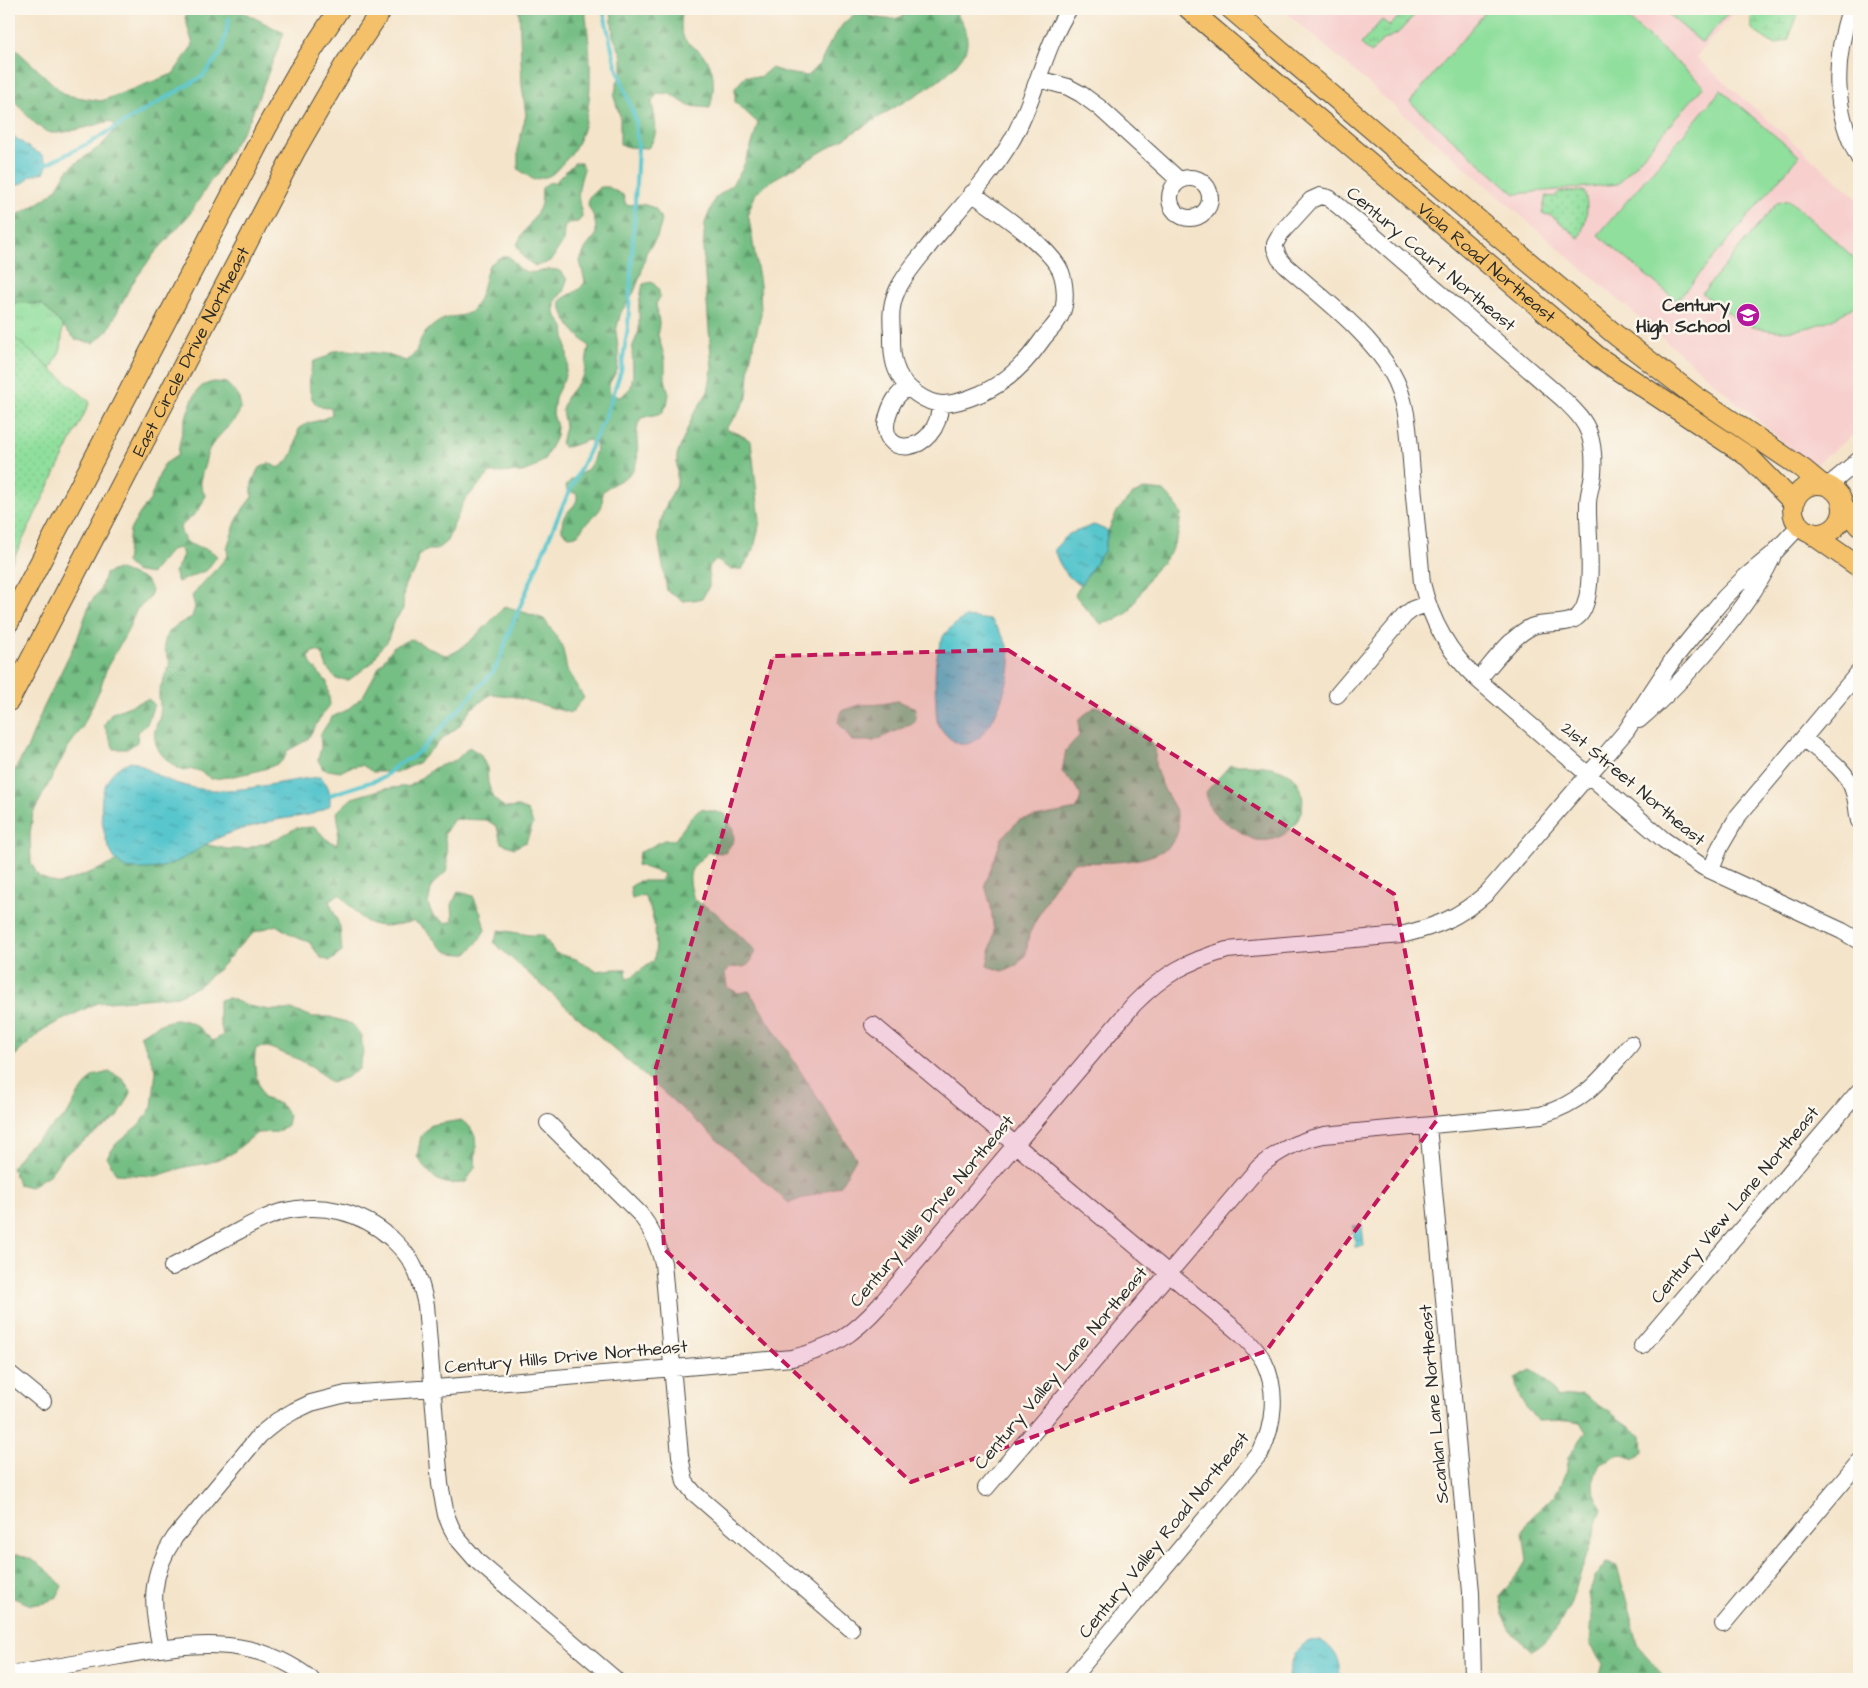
<svg xmlns="http://www.w3.org/2000/svg" width="1868" height="1688" font-family="'Architects Daughter',sans-serif">
<style>
.built{fill:#f7d0ce}
.grass{fill:url(#grass-tufts);stroke:#5e8564}
.forest{fill:url(#forest-firs);stroke:#507458}
.wetland{fill:url(#wetland-marsh);stroke:#5e8564}
.park{fill:url(#park-dots);stroke:#5e8564}
.garden{fill:#90df9d;stroke:#5e8564}
.water{fill:url(#water-ripples);stroke:#42787c}
.lines{fill:none;stroke-linecap:round;stroke-linejoin:round}
.stream{stroke:#58c6cd;stroke-width:4}
.minor-casing{stroke:#494743;stroke-width:18}
.major-casing{stroke:#494743;stroke-width:22}
.minor{stroke:#fff;stroke-width:16}
.major{stroke:#f4c16a;stroke-width:20}
.marked{fill:#c2185b;fill-opacity:0.2;stroke:#c2185b;stroke-width:4;stroke-dasharray:10 6;stroke-linejoin:round}
.labels{text-anchor:middle;dominant-baseline:central;stroke-width:5;stroke-linejoin:round;paint-order:stroke}
.street-label{font-size:18px;fill:#2b2b2b;stroke:#fbf7ec}
.poi-label{font-size:18px;font-weight:bold;fill:#2b2b2b;stroke:#fbf7ec;text-anchor:end}
</style>
<defs>
<pattern id="grass-tufts" width="24" height="20" patternUnits="userSpaceOnUse" patternTransform="scale(1.25)"><rect width="24" height="20" fill="#90df9d"/><path d="M3 7l-1-3M5 7V3M7 7l1-3M15 17l-1-3M17 17v-4M19 17l1-3" fill="none" stroke="#7cc087"/></pattern>
<pattern id="forest-firs" width="22" height="20" patternUnits="userSpaceOnUse" patternTransform="scale(1.25)"><rect width="22" height="20" fill="#74be84"/><path d="M5 1l3.5 6h-7zM16 11l3.5 6h-7z" fill="#5f9b6c"/></pattern>
<pattern id="wetland-marsh" width="20" height="14" patternUnits="userSpaceOnUse" patternTransform="scale(1.25)"><rect width="20" height="14" fill="#90df9d"/><path d="M1 5h8M5 5V1M11 12h8M15 12V8" fill="none" stroke="#7cc087"/></pattern>
<pattern id="park-dots" width="8" height="8" patternUnits="userSpaceOnUse" patternTransform="scale(1.25)"><rect width="8" height="8" fill="#90df9d"/><path d="M2 2h.1M6 6h.1" fill="none" stroke="#7cc087" stroke-width="1.8" stroke-linecap="round"/></pattern>
<pattern id="water-ripples" width="26" height="14" patternUnits="userSpaceOnUse" patternTransform="scale(1.25)"><rect width="26" height="14" fill="#58c6cd"/><path d="M2 4q2-2 4 0t4 0M15 11q2-2 4 0t4 0" fill="none" stroke="#49a1a7"/></pattern>
</defs>
<rect width="100%" height="100%" fill="#fbf7ec"/>
<filter id="ink" filterUnits="userSpaceOnUse"><feTurbulence type="fractalNoise" baseFrequency=".02" numOctaves="2"/><feDisplacementMap in="SourceGraphic" scale="10" xChannelSelector="R" yChannelSelector="G"/><feConvolveMatrix kernelMatrix="1 2 1 2 8 2 1 2 1" color-interpolation-filters="sRGB"/></filter>
<filter id="wash" filterUnits="userSpaceOnUse"><feTurbulence type="fractalNoise" baseFrequency=".0096" numOctaves="4" result="noise"/><feDisplacementMap in="SourceGraphic" scale="20" xChannelSelector="R" yChannelSelector="G"/><feGaussianBlur stdDeviation="1.12" result="paint"/><feColorMatrix in="noise" values="0 0 0 0 0 0 0 0 0 0 0 0 0 0 0 0 0 1.4 0 .05"/><feComposite in="paint" operator="in"/></filter>
<g filter="url(#wash)">
<rect width="100%" height="100%" fill="#f4e4ca"/>
<path class="built" d="M1282 9H1738L1696 57 1859 200V430L1812 467Z"/>
<path class="grass" d="M1406 9H1420L1398 33 1382 41 1371 53 1361 44 1382 20 1390 26Z
M9 303 42 304 63 325 61 349 47 377 9 402Z"/>
<path class="forest" d="M190 9H237L284 33 249 121 189 215 153 255 131 285 108 330 94 343 76 340 42 304 9 303V219C24 211 40 204 52 193 59 187 62 177 68 170 83 155 109 147 115 125L109 121C97 125 64 134 52 133 37 131 19 105 9 94V43L65 95 101 101 173 74 193 45 185 17Z
M519 9H585C591 54 599 129 563 163 559 167 554 174 549 176 544 178 539 178 534 180L518 169V146L526 115 522 86Z
M611 9H682C682 16 680 25 682 32 684 43 692 45 699 51 717 67 715 87 710 108L689 106 670 94 658 93 652 101C654 119 661 133 648 148L628 147 620 144V116L614 97 617 83 622 71V56L613 36Z
M911 9H953C964 22 973 41 962 57 945 82 916 94 892 109 853 133 814 157 774 179L756 193 748 213 760 285 761 314 750 360 747 398 737 415 725 429 739 434 751 441 760 521 754 549 742 569H730L716 560 709 566V586L702 599 683 601 667 591 658 536 663 512 677 483V455L693 415 708 392 712 369 703 250 705 223 715 198 731 186 742 170 752 144 758 123 735 102V88L746 76 760 77 771 68 787 73 807 76 821 62 830 43 843 24 856 13C877 16 895 27 911 9Z
M574 163H581L584 169C581 179 577 191 579 201 580 207 582 211 582 217L578 222 568 223 564 228 563 243C550 257 558 261 535 266L523 257 517 245C523 230 537 217 541 204 542 199 541 193 542 188L548 183 555 182Z
M600 187H608L623 195 626 205 642 204 655 208 662 221 657 237 646 253 641 274 634 292 621 312 616 331 619 356 617 370 609 384 610 395 621 397 631 387 633 374 632 348 639 331V303L643 284 652 282 658 288 660 297 656 304 659 322 658 335 665 359V379L669 394 667 405 662 413 641 418C631 433 643 452 634 469 627 480 611 483 602 492 602 496 603 501 602 505 600 514 584 522 578 535L569 536 562 531C562 527 562 522 563 519 567 509 579 506 577 494L567 490 566 486C570 479 575 478 582 473 592 468 596 454 596 444L589 440C580 442 573 447 564 447L561 444 565 426 562 410 566 398 584 375 589 346C575 333 563 321 560 301 570 293 578 293 585 282L580 261 585 249 596 235C596 224 595 216 588 206L589 197Z
M508 256C514 261 519 271 527 272 543 275 557 260 567 280L563 292 555 301V314L564 327 568 363 564 379 555 397 553 414 557 427 556 437 544 460 533 468 522 472 490 473 464 501 447 541 436 550H426L419 555 418 562 414 573 408 578 404 587 403 609 394 622 387 642 379 650 373 662 349 680 336 679 327 668 322 653 317 651 312 652 309 657 311 664 327 682 330 705 320 718 307 740 287 751C286 753 285 757 284 759 275 770 225 778 211 779 200 771 196 767 183 771 167 762 152 750 155 730 156 725 159 720 160 715 162 706 157 698 160 688 163 680 167 672 170 663 157 636 168 629 192 617L195 607 192 596C203 581 217 570 228 555L227 548 236 522 243 509 252 497V483L258 469 269 463 278 468C294 461 296 443 299 428 311 420 319 423 332 414L331 408C327 408 323 408 319 406 305 398 309 373 314 361L326 357 334 351 347 350 385 354 406 361C421 352 416 343 425 333 432 326 439 320 448 318 457 315 467 317 473 309 483 296 483 280 489 265L499 258Z
M214 382 226 383C260 412 225 423 210 448 206 454 206 463 203 470 200 480 199 485 205 495 201 512 193 515 180 527 185 554 203 541 217 556L207 570 178 582 174 572 180 563 183 554 179 548 171 550 151 574 134 571 126 562 130 530 140 513 150 500 163 465 178 455C179 440 189 400 199 389 202 385 209 383 214 382Z
M1145 489 1164 491 1175 503 1181 514 1178 535 1169 555 1152 573 1129 612 1116 620 1101 624 1089 612 1075 595 1087 573 1104 551 1108 531 1118 510 1132 495Z
M117 569 146 580 152 591 147 601 137 609 126 634 107 667 100 689 82 728 67 749 33 813 30 834 31 863 39 877 59 884 97 870 128 856 198 843 227 849H245L274 840 296 828 315 827 326 839 337 845 339 826 337 812 352 798 383 789 410 786 434 768 456 760 469 747 480 754 487 768 488 783 493 798 505 808 518 807 528 811 533 824 526 842 514 848 501 843 497 827 487 820 454 819 444 834 447 851V871L432 885 428 904 433 916 446 923 453 921 452 905 458 891 473 896 481 914 485 930 477 943 467 954C444 954 444 950 429 934 425 929 419 925 414 921 397 925 379 930 364 920 356 914 347 901 339 894L329 901 340 927 342 952 330 961 321 958 309 942 295 937 276 925 255 932 242 943 220 968 198 986 178 996 97 1003 44 1029 9 1061V779L27 749 43 709 78 637 90 603 100 590 105 574Z
M505 606 544 619 562 645 567 670 584 698 571 713 511 696 491 694 471 709 459 726 440 741 418 763 399 772H373L362 765 350 767 340 772 323 769 318 760 321 747 320 735 332 717 347 710 363 696 379 667 394 646 411 639C418 642 442 655 446 655 459 656 495 617 505 606Z
M148 699 154 704 147 724 138 732 137 742 127 749H114L104 725 112 713Z
M897 701 916 708 915 722 874 741H852L838 722 841 711 859 705 882 704Z
M1096 706C1110 713 1151 734 1155 748 1156 753 1154 759 1155 764 1156 772 1161 781 1164 789 1169 799 1177 809 1178 820 1184 867 1103 863 1074 862L1053 887 1029 934 1026 954 1015 967 1002 971 987 966 994 933 991 907 985 885 1002 838 1019 820 1077 809 1081 796 1074 784 1062 772 1066 750 1079 736V719Z
M1230 765C1250 765 1276 763 1293 777 1297 780 1301 788 1302 793 1307 820 1284 844 1257 840 1249 839 1240 831 1233 827 1226 823 1214 815 1210 807 1208 804 1207 797 1206 792Z
M701 809 725 814 733 830 734 840 725 853 709 852C687 870 687 873 694 900L715 912 756 951C750 966 746 969 730 967L725 973 727 987 738 993 749 991 856 1158 840 1186 789 1203 494 943 499 930 530 935H543L555 953 576 959 596 971 615 969H626L627 980 654 961C658 938 655 915 644 895L632 899 630 887 639 881H661L664 874 637 865 639 853 664 840H675L692 816Z
M229 998 248 1006 270 1010H292L313 1017H330L352 1024 361 1036 363 1052 359 1069 345 1078 331 1083 313 1067 300 1060 268 1047 256 1048C252 1065 257 1081 263 1098L280 1104 289 1115 287 1125 277 1132 257 1133 231 1154 208 1163 185 1167 156 1176 116 1174 107 1157 116 1144 142 1122 152 1107 156 1071 140 1035C158 1025 175 1013 195 1025 202 1029 207 1036 213 1041L223 1035 219 1017V1000Z
M109 1072 123 1079 131 1093 118 1117 63 1156 50 1174 30 1187 18 1184 12 1167 26 1148 67 1115 78 1095 93 1076Z
M461 1120 470 1127 475 1136 476 1148 475 1167 466 1182C438 1188 433 1177 417 1157L421 1136 431 1125Z
M1531 1370C1544 1377 1551 1384 1556 1398L1582 1394 1611 1413 1642 1436 1643 1452 1635 1459 1620 1454 1600 1463C1591 1483 1590 1490 1602 1509L1571 1602 1558 1627 1545 1642 1532 1650C1510 1634 1502 1623 1500 1596L1523 1568 1527 1561 1523 1532 1529 1520 1556 1493 1565 1475 1568 1457 1586 1432 1580 1422 1568 1420 1538 1421C1525 1407 1517 1397 1515 1378Z
M17 1554C37 1560 49 1570 62 1586L57 1597 44 1603 31 1605 9 1596V1559Z
M1606 1563 1617 1566 1639 1647 1659 1670 1664 1679H1599L1603 1664 1590 1644 1592 1617 1588 1594 1596 1576Z"/>
<path class="wetland" d="M1757 9H1798L1797 17 1788 40 1775 45 1755 32 1751 27V18Z"/>
<path class="park" d="M1584 191C1590 207 1586 223 1579 238L1551 215 1542 214 1546 196 1554 197 1559 192Z
M9 333 90 402 9 568Z"/>
<path class="garden" d="M1488 9H1617L1704 86 1618 184 1515 194 1410 102Z
M1662 9H1732L1702 43Z
M1721 90 1799 156 1677 301 1598 235Z
M1789 200 1859 262V302C1829 327 1780 341 1743 322 1728 314 1715 303 1702 293L1777 203Z"/>
<path class="water" d="M9 133 32 150 41 154 47 164 45 172 30 176 25 182 9 188Z
M1094 525 1108 531 1104 551 1081 584C1067 580 1058 563 1054 549L1069 534Z
M965 617 991 620C1001 633 1009 643 1010 660 1011 682 989 750 960 744 951 742 939 729 937 720 936 714 936 707 936 701 935 679 933 658 943 637 946 630 958 623 965 617Z
M131 761C142 764 148 770 157 775 166 780 177 784 186 786 231 798 275 781 320 777 330 786 330 792 330 805 315 818 291 816 272 821 254 826 235 830 218 838 191 851 175 870 142 869 137 869 131 869 127 868 104 862 96 804 105 786 111 772 117 767 131 761Z
M1362 1225 1364 1246 1355 1247 1353 1226Z
M1320 1640C1334 1648 1344 1663 1339 1679H1289C1289 1666 1295 1649 1307 1642 1310 1640 1316 1641 1320 1640Z"/>
<g class="lines">
<path class="stream" d="M43 163 47 164 91 142 203 76 222 51 229 19
M330 795 383 778 398 764 411 758 422 749 493 672 500 659 510 630 562 507 607 413 621 371 628 327 638 148 635 119 615 62 603 9"/>
</g>
</g>
<g filter="url(#ink)">
<g class="lines">
<g class="minor-casing">
<path id="minor" d="M1850 9C1834 60 1832 110 1859 158
M1039 79 1068 87 1081 94 1100 108 1180 181
M1170 198a20 20 0 1 1 40 0a20 20 0 1 1-40 0Z
M972 193C995 210 1050 246 1061 272 1065 283 1067 303 1061 315 1057 324 1048 332 1042 340 1026 363 1006 383 980 394 968 399 955 404 942 404 925 403 905 388 898 373 892 361 892 348 892 334 891 320 890 305 897 291 905 273 919 259 931 243 958 210 990 177 1012 140 1036 98 1043 49 1069 9
M908 387C897 394 892 402 888 415 874 460 939 457 940 404
M1828 486 1859 460
M1478 680C1492 664 1512 636 1531 627 1546 620 1571 628 1581 613 1596 592 1587 531 1588 504 1588 494 1592 484 1593 474 1594 461 1593 445 1589 433 1584 419 1574 410 1564 400L1366 229 1329 198 1320 196 1311 200 1281 233 1275 244V248L1279 258 1285 265C1321 297 1368 331 1392 373 1409 402 1409 440 1412 473 1415 510 1419 546 1422 583 1431 622 1449 653 1478 680L1664 840 1703 867 1842 931 1859 941
M1337 695 1405 615 1413 609 1427 604
M1639 720C1667 696 1691 670 1714 643 1736 616 1757 590 1772 558
M1804 739C1822 754 1848 769 1854 793 1857 802 1857 812 1859 821
M1711 870 1720 847 1738 816 1859 672
M873 1025 1242 1335C1250 1343 1259 1352 1264 1362 1278 1390 1274 1425 1261 1452L1071 1679
M548 1123 640 1214C652 1229 658 1244 663 1263L680 1456 685 1482 694 1493 851 1629
M1428 1126 1471 1592 1473 1679
M172 1267C192 1256 212 1245 233 1234 248 1226 264 1217 281 1212 321 1202 361 1211 392 1239 401 1248 410 1257 415 1269 421 1281 423 1293 426 1305L440 1484 446 1515 451 1527 457 1538 477 1561 615 1679
M1642 1346 1859 1091
M9 1373 43 1401
M986 1488 1259 1167C1279 1150 1299 1140 1324 1135L1541 1115C1585 1102 1602 1078 1631 1044
M1723 1624 1859 1462
M161 1648C151 1605 149 1575 175 1537L260 1435 277 1421 294 1411 311 1403 346 1394 448 1387 792 1358C833 1348 852 1336 880 1305L1134 1004C1164 974 1186 962 1227 950L1401 935C1438 926 1458 918 1487 893L1626 731 1672 661 1693 635 1725 597 1744 578 1773 554 1800 525
M9 1675C44 1669 79 1663 114 1657 184 1644 250 1631 311 1679"/>
</g>
<g class="major-casing">
<g id="major">
<path id="s1" d="M1189 9 1598 357 1749 457 1794 503"/>
<path d="M1231 9 1470 213 1617 336 1692 394 1803 469 1821 484"/>
<circle cx="1818" cy="509" r="25"/>
<path d="M1843 506 1859 526"/>
<path d="M1809 532 1859 567"/>
<path d="M9 622 268 125 298 72 339 9"/>
<path id="s2" d="M9 701 296 149 344 66 382 9"/>
</g>
</g>
<use href="#minor" class="minor"/>
<use href="#major" class="major"/>
</g>
</g>
<path class="marked" d="M1008 650 1394 894 1437 1120 1266 1351 911 1482 664 1249 655 1071 773 656Z"/>
<defs>
<g id="school-disc" transform="scale(1.25)"><circle r="9.5" fill="#b5179e" stroke="#fbf7ec"/><path d="M0-5L7-2L0 1L-7-2ZM-4 1L0 2.5L4 1V4Q0 6-4 4Z" fill="#fff"/></g>
</defs>
<g fill-rule="evenodd">
<use href="#school-disc" x="1748" y="315"/>
</g>
<g class="labels">
<g class="street-label">
<text transform="translate(1431 259) rotate(40)">Century Court Northeast</text>
<text stroke="none"><textPath href="#s1" startOffset="391">Viola Road Northeast</textPath></text>
<text stroke="none"><textPath href="#s2" startOffset="394">East Circle Drive Northeast</textPath></text>
<text transform="translate(1633 784) rotate(40)">21st Street Northeast</text>
<text transform="translate(1735 1205) rotate(-50)">Century View Lane Northeast</text>
<text transform="translate(932 1211) rotate(-50)">Century Hills Drive Northeast</text>
<text transform="translate(566 1357) rotate(-5)">Century Hills Drive Northeast</text>
<text transform="translate(1061 1368) rotate(-50)">Century Valley Lane Northeast</text>
<text transform="translate(1434 1404) rotate(-95)">Scanlan Lane Northeast</text>
<text transform="translate(1164 1535) rotate(-51)">Century Valley Road Northeast</text>
</g>
<g class="poi-label">
<text x="1730" y="305">Century<tspan x="1730" dy="21">High School</tspan></text>
</g>
</g>
<rect width="1868" height="1688" fill="none" stroke="#fbf7ec" stroke-width="30"/>
</svg>
